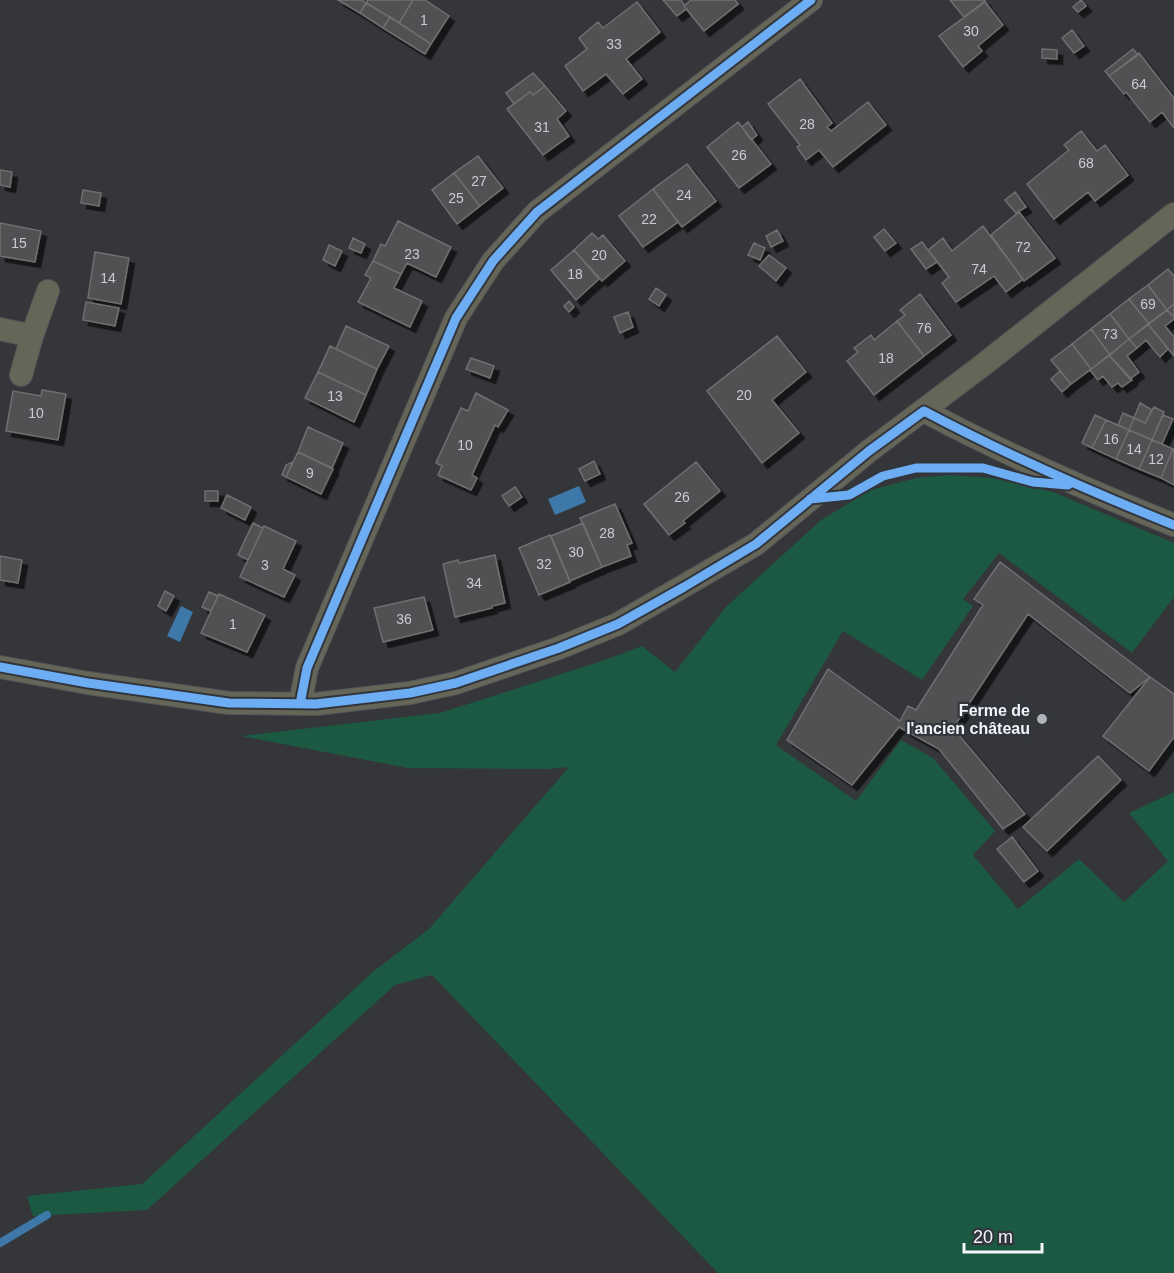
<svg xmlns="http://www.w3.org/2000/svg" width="1174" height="1273" font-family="Arial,sans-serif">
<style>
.green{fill:#1c5943}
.water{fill:#3d78a8}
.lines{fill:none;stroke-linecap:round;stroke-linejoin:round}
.stream{stroke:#3d78a8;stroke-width:8}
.building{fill:#515153;stroke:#6f6f71;stroke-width:1.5;filter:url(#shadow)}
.street-casing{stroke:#535457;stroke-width:24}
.street{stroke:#666658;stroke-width:22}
.cycleway-casing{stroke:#31353c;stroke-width:13}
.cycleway{stroke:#6dadf4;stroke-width:9}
.poi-dot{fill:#afb2b6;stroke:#31353c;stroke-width:2}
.labels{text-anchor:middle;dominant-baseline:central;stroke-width:4.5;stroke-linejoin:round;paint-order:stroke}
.number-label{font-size:14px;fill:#c9cbd0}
.poi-label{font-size:16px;font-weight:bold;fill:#f1f4f9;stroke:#31353c;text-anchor:end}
</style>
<defs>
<filter id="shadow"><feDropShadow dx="5.5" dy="5.5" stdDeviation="0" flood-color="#0009"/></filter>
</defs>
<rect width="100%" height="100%" fill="#343639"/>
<path class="green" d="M949 475 992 478 1053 492 1174 543V597L1132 653 999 553 963 599 973 606 922 680 843 631 776 745 856 801 901 740 933 758 995 831 973 855 1018 909 1079 859 1124 902 1168 861 1129 813 1174 792V1273H718L432 975 395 985 147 1210 33 1216 27 1196 142 1184 374 971 429 929 569 767 549 769 408 768 241 736 440 713 605 660 642 646 675 672 726 607 821 520 871 490 916 478Z"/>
<path class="water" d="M579 486 586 502 555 515 548 499Z
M181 606 193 612 180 642 167 636Z"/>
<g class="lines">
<path class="stream" d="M0 1243 47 1215"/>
</g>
<path class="building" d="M338 0H362L366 3 360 13Z
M368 0H413L399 23 366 3Z
M413 0H425L449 16 431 44 399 23Z
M663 0H681L686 9 677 16Z
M691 0H735L738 4 704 31 684 6Z
M950 0H985V1L964 17Z
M1081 0 1086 6 1078 12 1073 7Z
M637 2 660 32 626 59 642 79 623 94 606 74 583 91 565 66 587 49 579 38 598 22 603 28Z
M985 2 1003 25 978 46 982 51 963 67 939 36Z
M366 3 390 17 383 28 360 13Z
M390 17 431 44 425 54 383 28Z
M1072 30 1084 46 1074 53 1062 38Z
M1042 49 1057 50V59L1042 58Z
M1133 49 1138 55 1109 76 1105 71Z
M1139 53 1174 98V128L1162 112 1150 122 1126 92 1124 94 1109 76Z
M533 73 545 86 533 95 530 92 514 104 506 93Z
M800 79 832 123 827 127 831 131 868 102 886 125 833 167 819 150 806 160 797 147 800 145 768 104Z
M545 86 566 111 557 119 569 136 543 155 507 109 530 92 533 95Z
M738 122 771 164 739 188 707 147Z
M748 122 757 135 751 140 742 127Z
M1081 131 1097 151 1105 145 1128 175 1095 201 1088 192 1054 219 1027 184 1069 150 1064 145Z
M478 156 503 188 480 206 454 173Z
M687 164 716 201 682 227 653 189Z
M0 170 12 172 10 187 0 185Z
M454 173 480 206 457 224 432 190Z
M653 189 678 222 643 247 619 216Z
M83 190 101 193 99 206 81 203Z
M1015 192 1026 207 1016 213 1005 200Z
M1019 212 1055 258 1024 281 991 235Z
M398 221 451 247 436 277 407 263 401 274 373 261 381 244 385 246Z
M0 223 41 231 35 262 0 256Z
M983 226 1023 279 1006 292 994 276 956 302 942 283 949 277 928 250 943 238 952 251Z
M884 229 896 243 885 251 874 237Z
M777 230 783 241 771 247 766 236Z
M592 233 598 239 603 235 625 261 602 281 574 250Z
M353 238 365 244 361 253 349 248Z
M922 242 937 262 926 269 911 249Z
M754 243 765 248 760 260 748 255Z
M329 245 342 251 335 266 323 260Z
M574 250 599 279 576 300 551 270Z
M95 252 129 258 121 304 88 298Z
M769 255 786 268 776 281 759 266Z
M373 261 401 274 394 288 422 301 410 327 358 302 371 278 365 275Z
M1168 269 1174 276V304L1167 310 1148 285Z
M1148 285 1167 310 1149 324 1129 299Z
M656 288 666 295 659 306 649 299Z
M920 294 951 335 924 356 897 321 905 315 900 310Z
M1129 299 1149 324 1129 339 1110 314Z
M569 301 574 307 569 312 564 306Z
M86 302 119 308 115 326 83 320Z
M1174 304V316H1173L1167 310Z
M1167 310 1174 317V319L1165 326 1174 337V356L1148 324Z
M628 312 633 327 620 333 614 317Z
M1110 314 1129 339 1110 355 1091 329Z
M897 321 924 356 874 395 847 361 858 352 854 348 871 335 874 340Z
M1148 324 1168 349 1160 357 1146 340 1137 348 1129 339Z
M346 326 389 346 377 369 336 349Z
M1091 329 1110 355 1091 369 1072 344Z
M777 336 806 372 772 400 799 433 762 463 707 391Z
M1129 339 1137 348 1127 356 1139 372 1130 379 1109 355Z
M1072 344 1091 369 1071 384 1051 360Z
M330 346 377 369 366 395 318 372Z
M1109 355 1132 380 1122 387 1118 383 1112 387 1103 376 1098 380 1090 370Z
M471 358 494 366 490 378 466 369Z
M1060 371 1071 384 1062 392 1051 379Z
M318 372 366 395 354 422 305 398Z
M42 390 66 394 58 440 6 431 13 391 41 396Z
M476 393 508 410 498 427 495 425 472 475 477 478 471 490 438 475 442 466 436 463 461 408 468 411Z
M1140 403 1152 410 1145 423 1134 418Z
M1154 407 1164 412 1152 440 1129 430 1134 418 1145 423Z
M1123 413 1134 418 1129 430 1118 425Z
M1095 415 1106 420 1092 448 1082 443Z
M1163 415 1173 419 1162 444 1152 440Z
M1106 420 1129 430 1116 459 1092 448Z
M308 427 343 443 332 468 298 452Z
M1129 430 1152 440 1139 469 1116 459Z
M1152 440 1173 449 1161 478 1139 469Z
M1173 449H1174V485L1161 478Z
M298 452 333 469 321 494 286 477Z
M594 461 600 474 585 481 579 469Z
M293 462 286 477 282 475 286 465Z
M696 462 720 491 683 521 685 523 669 535 644 504Z
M515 487 522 497 509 506 502 496Z
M205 491H218V501H205Z
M227 495 251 507 245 520 221 508Z
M615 504 632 543 627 545 631 556 602 567 580 518Z
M253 523 263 528 248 560 238 555Z
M583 523 602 567 570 581 551 536Z
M264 526 296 541 283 569 295 575 284 597 240 577Z
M550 535 570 582 539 595 519 548Z
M495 555 505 603 492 606V608L455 617 443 564 458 560 459 563Z
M0 556 22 560 18 583 0 580Z
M1000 562 1150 677 1130 693 1028 614 953 728 1025 814 1003 829 939 749 899 727 852 785 787 740 828 669 900 721 908 706 916 710 983 605 974 599Z
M165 591 174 596 166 611 158 606Z
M209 592 218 596 211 611 202 607Z
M219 594 265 615 247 652 201 633Z
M424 597 433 630 383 642 374 608Z
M1150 677 1174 694V737L1149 771 1103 736Z
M1098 756 1121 780 1047 851 1023 827Z
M1012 837 1038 871 1024 882 997 849Z"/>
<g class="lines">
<g class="street-casing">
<path id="street" d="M0 329 32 336
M21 375 32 336 48 291
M924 411C1005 454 1089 491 1174 525
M0 667 88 683 229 703 316 704 410 693 456 683 559 648 618 624 756 544 869 451 983 365 1174 214
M300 704 307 668 456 318 493 261 537 212 811 0"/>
</g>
<use href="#street" class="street"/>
<g class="cycleway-casing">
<path id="cycleway" d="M810 499 849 495 883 476 916 468H983L1033 482 1068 485
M0 667 88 683 229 703 316 704 410 693 456 683 559 648 618 624 684 587 756 544 869 451 924 411C1005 454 1089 491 1174 525
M300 704 307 668 456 318 493 261 537 212 811 0"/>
</g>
<use href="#cycleway" class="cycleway"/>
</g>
<circle class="poi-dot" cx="1042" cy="719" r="6"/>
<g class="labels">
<g class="number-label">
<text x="424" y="20">1</text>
<text x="971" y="31">30</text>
<text x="614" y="44">33</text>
<text x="1139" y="84">64</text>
<text x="807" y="124">28</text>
<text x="542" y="127">31</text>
<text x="739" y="155">26</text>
<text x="1086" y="163">68</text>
<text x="479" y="181">27</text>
<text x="684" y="195">24</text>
<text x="456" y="198">25</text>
<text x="649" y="219">22</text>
<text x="19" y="243">15</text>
<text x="1023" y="247">72</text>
<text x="412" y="254">23</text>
<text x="599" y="255">20</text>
<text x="979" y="269">74</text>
<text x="575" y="274">18</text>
<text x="108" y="278">14</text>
<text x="1148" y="304">69</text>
<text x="924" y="328">76</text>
<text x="1110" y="334">73</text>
<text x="886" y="358">18</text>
<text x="744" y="395">20</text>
<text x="335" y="396">13</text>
<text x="36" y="413">10</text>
<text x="1111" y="439">16</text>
<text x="465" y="445">10</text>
<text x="1134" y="449">14</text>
<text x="1156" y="459">12</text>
<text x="310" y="473">9</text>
<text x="682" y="497">26</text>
<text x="607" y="533">28</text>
<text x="576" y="552">30</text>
<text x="544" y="564">32</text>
<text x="265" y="565">3</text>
<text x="474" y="583">34</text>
<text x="404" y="619">36</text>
<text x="233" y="624">1</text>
</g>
<g class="poi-label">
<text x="1030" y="710">Ferme de<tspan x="1030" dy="18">l'ancien château</tspan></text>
</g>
</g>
<path d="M964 1243v9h78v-9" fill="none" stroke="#f1f4f9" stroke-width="3"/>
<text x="973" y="1243" font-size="18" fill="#f1f4f9" stroke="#31353c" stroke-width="4.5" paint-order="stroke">20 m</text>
</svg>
